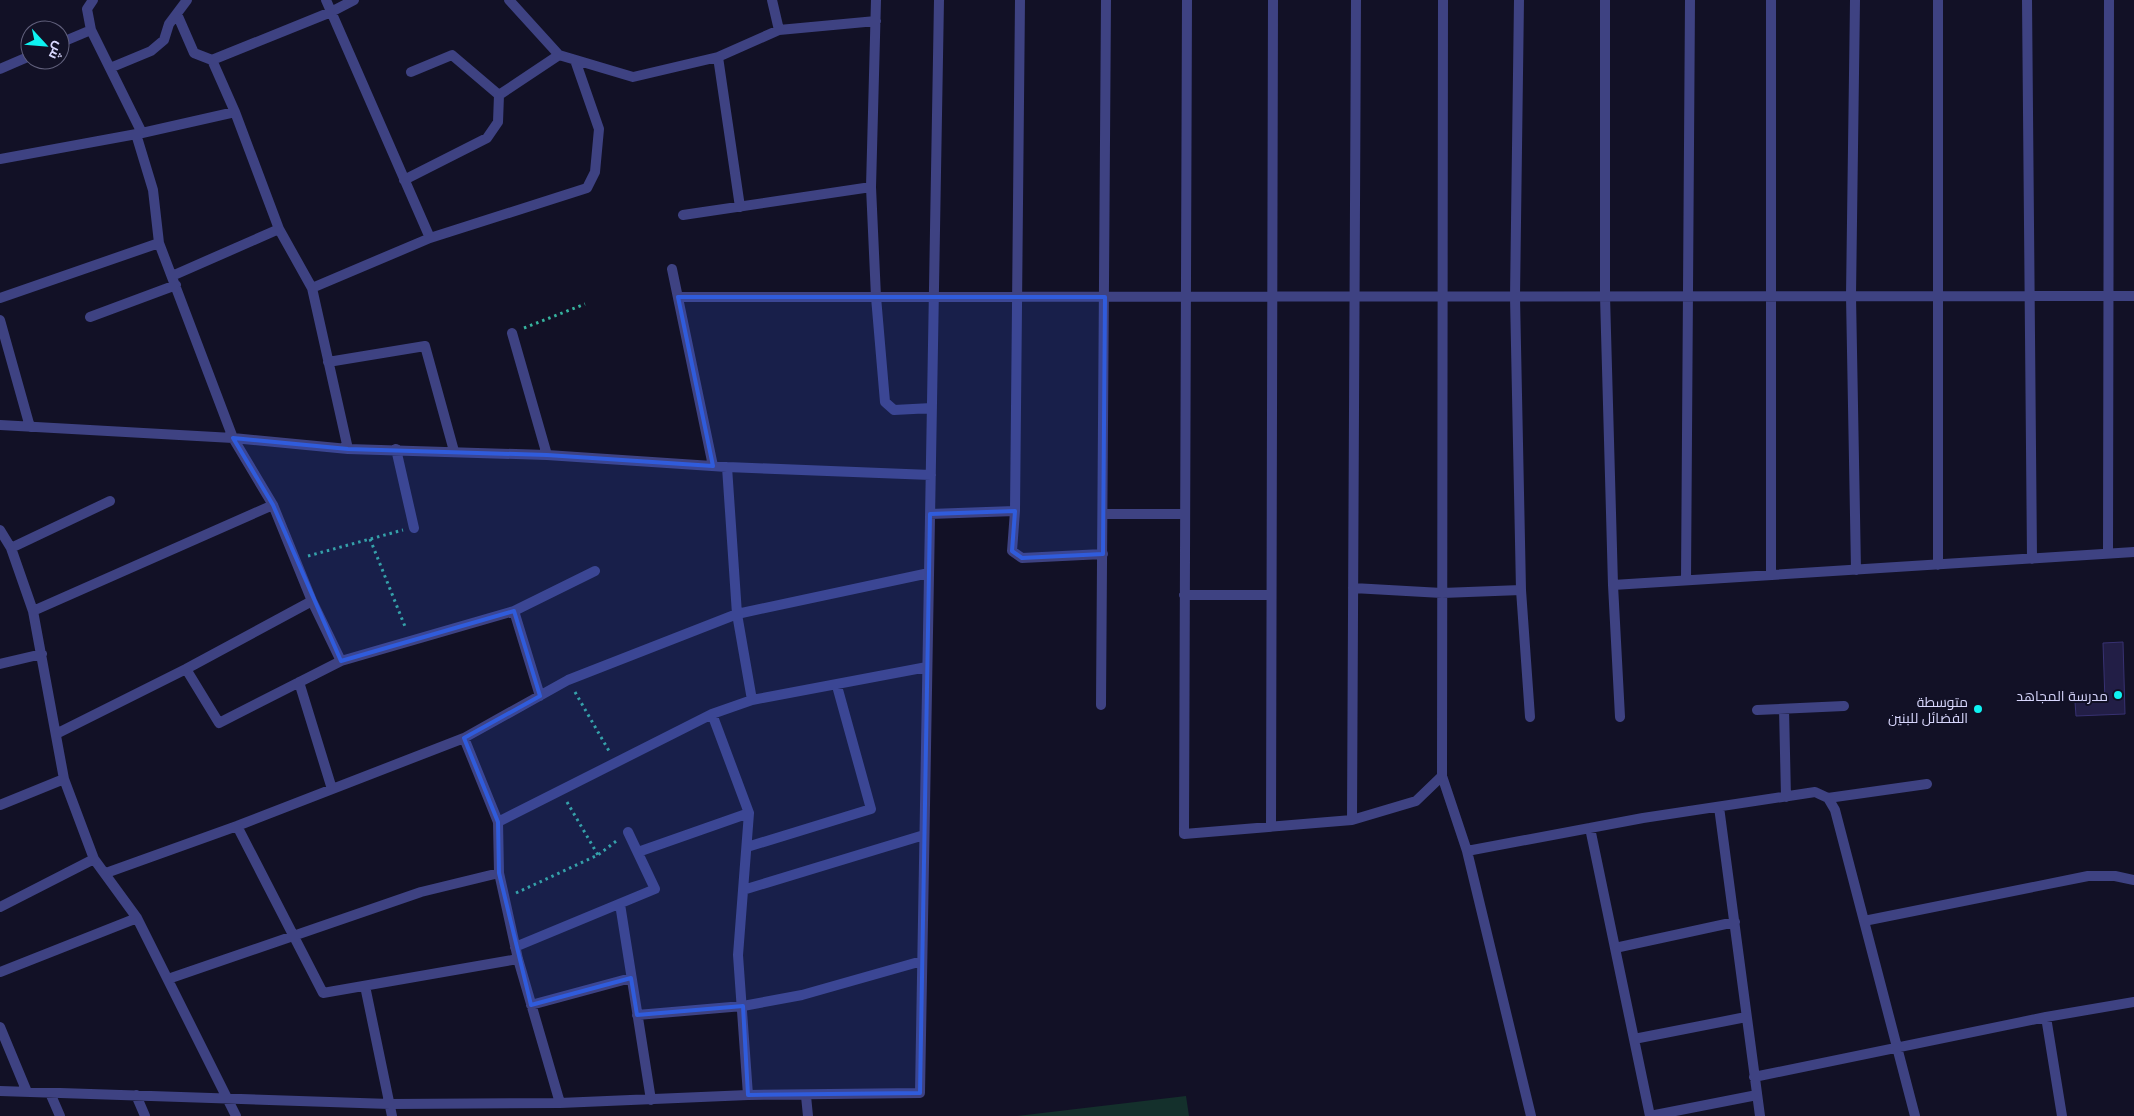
<svg xmlns="http://www.w3.org/2000/svg" width="2134" height="1116" font-family="Lato,Cairo,sans-serif">
<style>
.green{fill:#14302c}
.building{fill:#221e46;stroke:#373171}
.lines{fill:none;stroke-linecap:round;stroke-linejoin:round}
.path{stroke:#36b39e;stroke-width:3;stroke-dasharray:2.5 4;stroke-linecap:butt}
.street{stroke:#3e4282;stroke-width:10}
.marked{fill:#305cdc;fill-opacity:0.2;stroke:#305cdc;stroke-width:4;stroke-linejoin:round}
.poi-dot{fill:#0ef3f2;stroke:#121126;stroke-width:2}
.labels{text-anchor:middle;dominant-baseline:central;stroke-width:4;stroke-linejoin:round;paint-order:stroke}
.poi-label{font-size:14px;fill:#d8d7fd;stroke:#121126;text-anchor:end}
</style>
<rect width="100%" height="100%" fill="#121126"/>
<path class="green" d="M1186 1096 1189 1116H1017Z"/>
<path class="building" d="M2123 642 2125 714 2076 716 2075 702 2105 701 2103 643Z"/>
<g class="lines">
<path class="path" d="M524 328 585 304
M370 539 406 629
M308 556 403 530
M575 692 609 751
M567 802 598 855
M516 893 598 855 619 839"/>
<path class="street" d="M93 0 87 9 91 30 142 133
M509 0 559 55 633 77 718 57 779 30 876 21
M772 0 779 30
M876 0 871 187 876 297 885 402 894 410 932 408
M1020 0 1015 511 1012 551 1022 558 1103 554
M1187 0 1184 834 1352 820 1416 801 1442 776
M1443 0 1442 776 1467 851 1531 1116
M1519 0 1515 297 1521 590 1530 717
M1605 0V296L1613 585 1620 717
M1855 0 1851 296 1856 570
M2027 0 2032 559
M177 14 194 53 212 60 331 12 354 0
M60 43 91 30
M718 57 740 207
M212 60 235 112 279 229 312 288 348 449
M110 68 151 51 164 40 169 24 187 0
M0 69 30 56
M499 95 559 55
M136 134 153 190 159 243 233 438 273 505 312 601 341 661
M0 159 142 133 235 112
M404 180 487 138 498 122 499 95 452 55 411 72
M683 215 871 187
M430 238 587 188 595 172 599 129 575 60
M672 269 713 466
M172 276 279 229
M312 288 430 238 326 0
M678 297 2134 296
M0 298 159 243
M90 317 176 285
M0 320 30 427
M512 333 547 455
M328 362 425 346 454 451
M0 425 233 438 348 449 547 455 727 467 931 475
M396 449 414 528
M727 467 737 614 752 700
M930 514 1015 511
M1104 514H1185
M0 530 11 548 33 611 64 779 94 859 137 918 236 1116
M11 548 110 501
M2108 554 2109 0
M1938 565V0
M1771 575V0
M1686 580 1690 0
M1613 585 2134 552
M1353 588 1442 593 1521 590
M1184 595H1271
M33 611 273 505
M514 611 540 696
M0 664 42 654
M186 669 219 723 341 661 514 611 595 571
M299 682 332 789
M1101 705 1106 0
M1784 709 1786 797
M1757 710 1844 706
M712 714 749 813 738 955 748 1095
M56 734 186 669 312 601
M464 738 498 822 499 873 518 959 560 1103
M1828 798 1835 810 1915 1116
M0 805 64 779
M1719 807 1760 1116
M1352 820 1356 0
M498 822 712 714 752 700 927 667
M237 826 323 993 518 959
M1271 827 1273 0
M1590 828 1650 1116
M747 847 871 809 837 686
M1467 851 1643 818 1815 792 1828 798 1927 784
M638 852 749 813
M106 873 237 826 464 738 568 680 737 614 929 573
M743 890 924 835
M620 904 651 1100
M0 907 94 859
M1864 921 2088 876H2115L2134 880
M515 947 655 889 628 832
M1615 948 1735 922
M0 972 137 918
M168 979 421 892 499 873
M365 986 392 1116
M531 1005 631 978
M637 1015 743 1006 802 995 922 961
M2046 1017 2062 1116
M0 1027 27 1092
M1634 1039 1746 1017
M1754 1077 2046 1017 2134 1002
M0 1091 390 1104 560 1103 748 1095 920 1093 939 0
M50 1093 60 1116
M136 1095 145 1116
M806 1096 808 1116
M1650 1116 1757 1095"/>
</g>
<path class="marked" d="M678 297H1105L1103 554 1022 558 1012 551 1015 511 930 514 920 1093 748 1095 743 1006 637 1015 631 978 531 1005 499 873 498 822 464 738 540 696 514 611 341 661 273 505 233 438 348 449 547 455 713 466Z"/>
<g class="poi-dot">
<circle cx="2118" cy="695" r="5"/>
<circle cx="1978" cy="709" r="5"/>
</g>
<g class="labels">
<g class="poi-label">
<text x="2108" y="695">مدرسة المجاهد</text>
<text x="1968" y="701">متوسطة<tspan x="1968" dy="16">الفضائل للبنين</tspan></text>
</g>
</g>
<g transform="translate(45 45) rotate(116)"><circle r="24" fill="#121126" stroke="#61607c"/>
<path d="M0-4L9 19L0 12L-9 19Z" fill="#0ef3f2"/>
<text y="-8" font-size="14" font-weight="bold" text-anchor="middle" fill="#d8d7fd">ش</text>
</g>
</svg>
